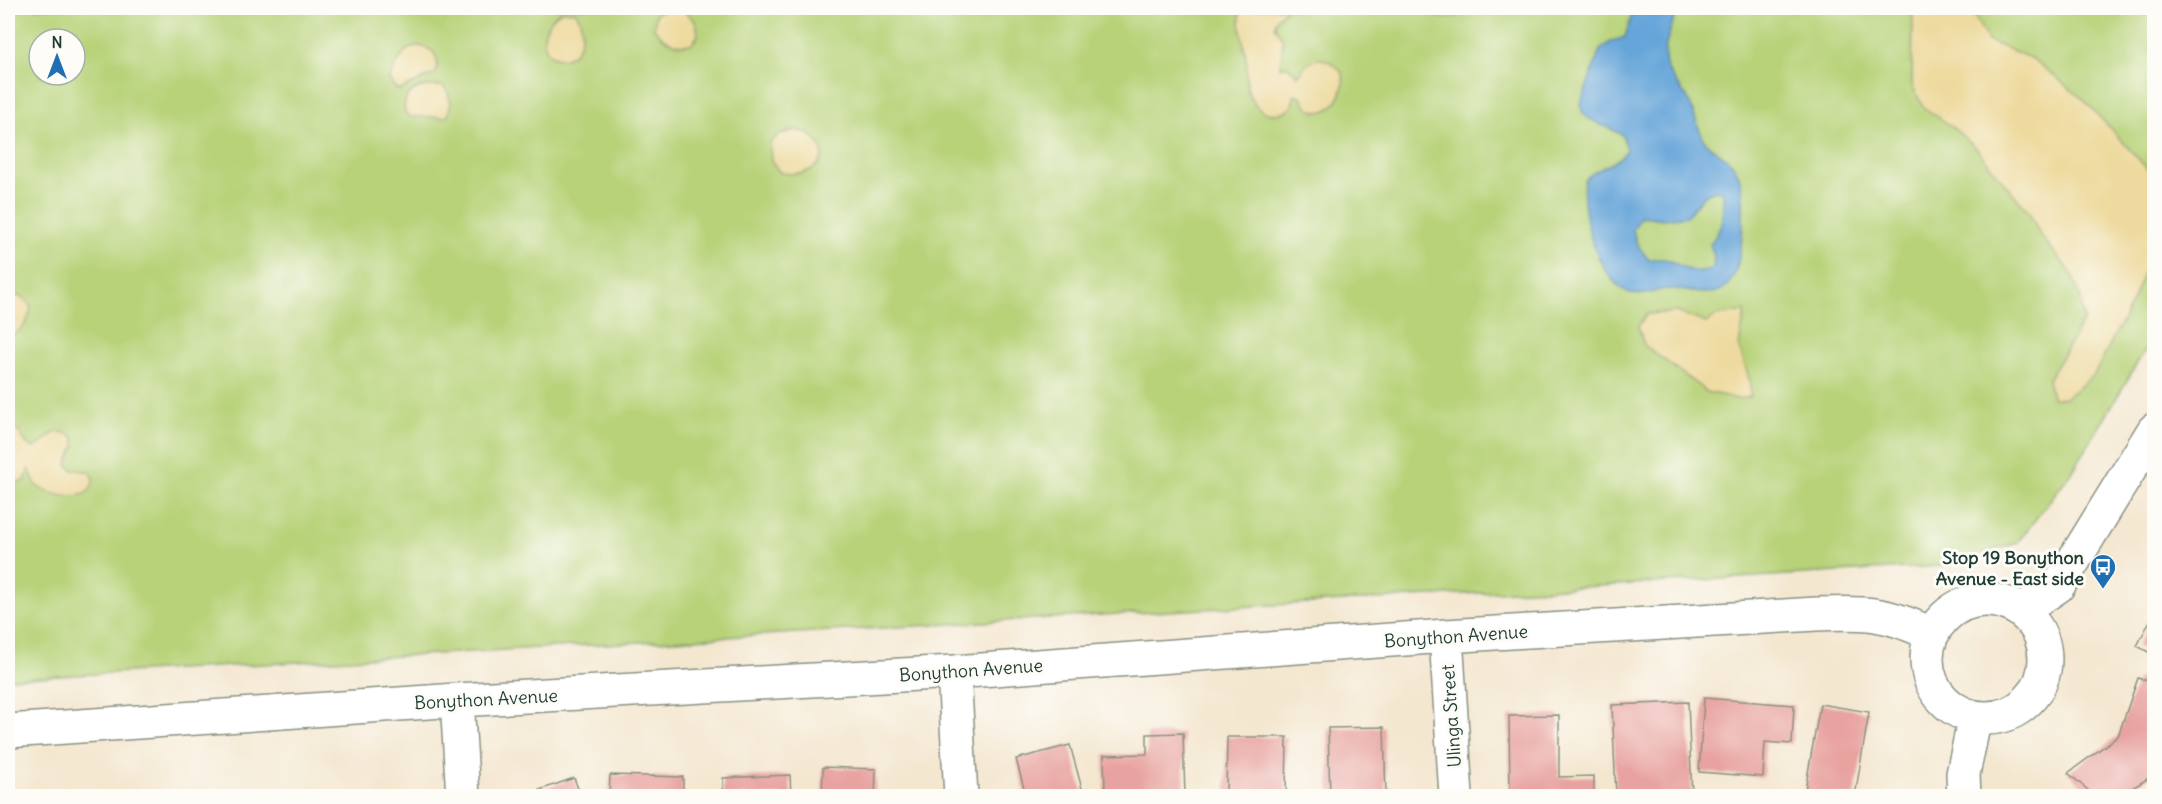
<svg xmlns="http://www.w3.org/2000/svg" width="2162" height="804" font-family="Delius,sans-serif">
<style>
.green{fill:#b7d278;stroke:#6b8856;stroke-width:1.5;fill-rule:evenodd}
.sand{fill:#eeda9e;stroke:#868c69;stroke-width:1.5}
.water{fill:#66a5d9;stroke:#427186;stroke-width:1.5;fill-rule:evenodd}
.building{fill:#e8a29f}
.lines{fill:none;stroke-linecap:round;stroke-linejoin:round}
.minor-casing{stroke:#8a9282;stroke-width:36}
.minor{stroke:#fff;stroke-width:33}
.labels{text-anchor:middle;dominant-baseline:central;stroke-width:6;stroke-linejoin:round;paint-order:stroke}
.poi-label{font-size:18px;font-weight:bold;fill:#1f3d34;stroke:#fdfcf7;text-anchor:end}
.street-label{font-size:18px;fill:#1f3d34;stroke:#fdfcf7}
</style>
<rect width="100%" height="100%" fill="#fdfcf7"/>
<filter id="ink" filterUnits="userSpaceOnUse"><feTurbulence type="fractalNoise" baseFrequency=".0167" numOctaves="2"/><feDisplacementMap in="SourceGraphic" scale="12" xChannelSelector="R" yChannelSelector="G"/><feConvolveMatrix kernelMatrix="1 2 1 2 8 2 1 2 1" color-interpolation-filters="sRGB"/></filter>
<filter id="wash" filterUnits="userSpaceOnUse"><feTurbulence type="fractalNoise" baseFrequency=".008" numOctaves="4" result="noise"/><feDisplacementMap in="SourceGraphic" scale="24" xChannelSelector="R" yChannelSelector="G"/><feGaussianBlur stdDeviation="1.35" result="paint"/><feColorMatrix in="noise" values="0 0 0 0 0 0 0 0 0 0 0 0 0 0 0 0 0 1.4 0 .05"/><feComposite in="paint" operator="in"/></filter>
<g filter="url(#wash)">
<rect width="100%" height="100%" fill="#f4e7d0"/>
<path class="green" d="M8 8H2154V335L2074 469 2017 543 1941 566 8 679ZM39 39H75V75H39Z"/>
<path class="sand" d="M672 8 684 11 696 22 698 35 693 43C677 49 663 40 654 28L656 13Z
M1240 8H1286L1276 20 1275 26 1283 40 1280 67 1287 66 1298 75C1304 72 1301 69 1306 65 1320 52 1333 62 1343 74 1347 109 1312 126 1302 97L1295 94 1291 108C1272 120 1255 113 1248 91 1245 81 1248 69 1246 58 1244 40 1238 27 1240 8Z
M1423 8H1466C1454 24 1437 19 1423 8Z
M1913 8H1970L1988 41 2033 59 2084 100 2154 176V245L2132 302 2094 375 2065 398H2052L2048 379 2084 320 2080 296 2071 273 2040 235 2030 214 1975 147 1951 126 1923 107 1912 85Z
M561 11 576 12C590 32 577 71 549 54 538 38 547 20 561 11Z
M416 46C432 46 441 57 436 73L400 90 396 89 389 79C390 75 402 55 406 50Z
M426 86H442L447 90 451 103 448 115 445 117H411L405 113C402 97 411 89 426 86Z
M795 130C809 131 820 140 823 155 817 174 797 175 780 173L771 160 770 143 778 135Z
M21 296 31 307C28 324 24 329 8 337V297Z
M1745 311 1739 346 1750 382V397L1738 399 1707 392 1644 345 1638 326 1647 314 1677 312 1706 323 1716 316Z
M8 428 19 432 26 443 33 448C51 442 48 423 74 437L75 446 67 464 73 470 87 471 92 475C100 505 49 498 36 485L29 469 25 481 8 484Z"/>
<path class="water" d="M1634 8H1676C1674 28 1661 44 1666 65 1670 79 1681 87 1688 99 1695 113 1698 133 1708 145 1716 152 1726 156 1733 165 1749 185 1743 238 1738 263 1728 303 1704 293 1674 289 1660 287 1648 297 1634 294 1598 286 1580 213 1584 181 1596 166 1615 167 1626 151L1623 135 1589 119 1582 112 1581 103 1600 50 1611 42 1625 37ZM1715 190 1723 192C1723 216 1724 225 1710 244L1714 257 1713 268C1690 276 1688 268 1668 260 1662 258 1654 259 1648 259L1637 244 1633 230 1641 216 1664 219 1687 216 1704 195Z"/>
<g id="blocks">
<path class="building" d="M2154 613V655L2137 646Z
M2138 678 2154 683V775L2119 796H2095L2068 773 2118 736Z
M1704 698 1794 705 1792 744 1765 742 1763 777 1699 772Z
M1688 702 1692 796H1616L1612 705Z
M1820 704 1869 712 1855 796H1804Z
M1559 715V777L1594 776V796H1510L1509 716Z
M1384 727 1386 796H1330L1328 728Z
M1183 733 1185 796H1105L1104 755 1147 754V734Z
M1227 737H1287L1286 796H1226Z
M1070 745 1084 796H1026L1016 759Z
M823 767 876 769 875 796H822Z
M610 775 683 777V796H609Z
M790 775 791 796H723V778Z
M574 778 581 796H536L534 792Z"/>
</g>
</g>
<g filter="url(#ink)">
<use href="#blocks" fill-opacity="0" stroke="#8a9282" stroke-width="1.5"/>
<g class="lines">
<g class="minor-casing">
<path id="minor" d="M1927 659a59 59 0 1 1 118 0a59 59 0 1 1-118 0Z
M2021 611 2058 586 2154 430
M1446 636 1456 796
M954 672 961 796
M457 700 463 796
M8 731 457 700 954 672 1446 636 1816 614C1866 612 1885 612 1931 634
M1964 796 1963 774 1975 717"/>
</g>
<use href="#minor" class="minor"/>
</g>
</g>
<defs>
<g id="bus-pin" transform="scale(1.35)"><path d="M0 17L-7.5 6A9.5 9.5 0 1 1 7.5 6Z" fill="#1f6fb2" stroke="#fdfcf7"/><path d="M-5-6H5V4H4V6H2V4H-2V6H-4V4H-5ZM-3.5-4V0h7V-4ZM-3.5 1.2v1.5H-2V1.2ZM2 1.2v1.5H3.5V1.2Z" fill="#fff"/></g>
</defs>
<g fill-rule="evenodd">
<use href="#bus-pin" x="2103" y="567"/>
</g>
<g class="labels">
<g class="poi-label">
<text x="2084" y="557">Stop 19 Bonython<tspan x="2084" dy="21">Avenue - East side</tspan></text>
</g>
<g class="street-label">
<text transform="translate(1456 636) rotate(-4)">Bonython Avenue</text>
<text transform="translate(971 670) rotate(-4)">Bonython Avenue</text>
<text transform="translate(486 699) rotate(-3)">Bonython Avenue</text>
<text transform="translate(1451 716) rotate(-94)">Ulinga Street</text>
</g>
</g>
<rect width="2162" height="804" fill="none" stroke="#fdfcf7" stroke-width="30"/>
<g transform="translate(57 57)"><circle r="28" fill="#fdfcf7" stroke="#a4b0a9" stroke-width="1.5"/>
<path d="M0-4.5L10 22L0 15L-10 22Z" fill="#1f6fb2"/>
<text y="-9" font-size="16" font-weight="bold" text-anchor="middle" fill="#1f3d34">N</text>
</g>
</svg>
